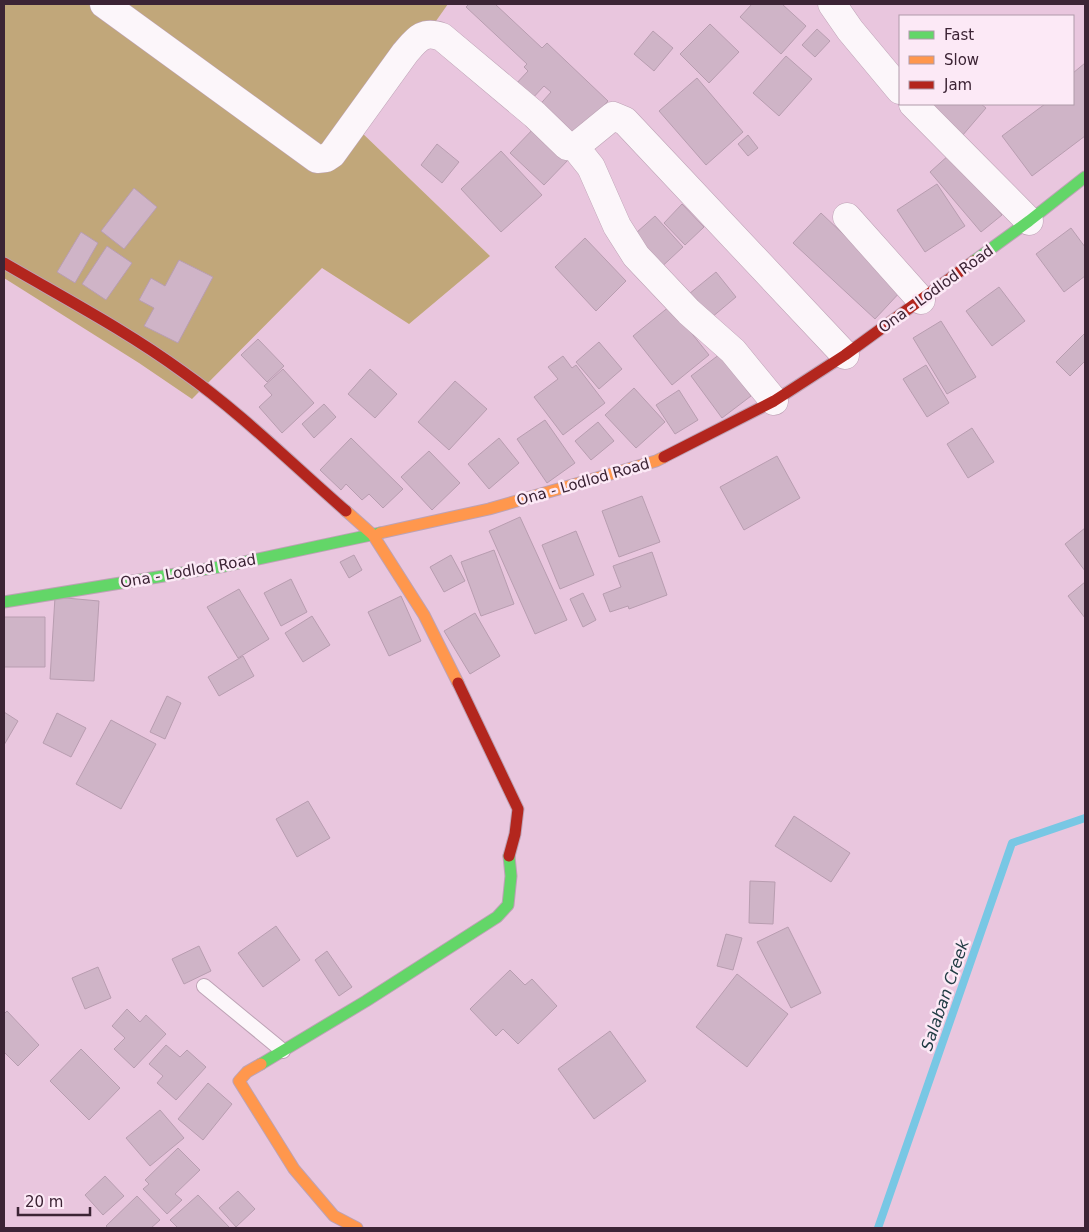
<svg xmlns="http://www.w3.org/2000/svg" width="1089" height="1232" font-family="'DejaVu Sans',sans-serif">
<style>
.forest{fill:#c1a77a}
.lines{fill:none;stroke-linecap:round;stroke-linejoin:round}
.stream{stroke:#78c7e4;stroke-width:8}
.building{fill:#cfb4c7;stroke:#b89db0}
.lane-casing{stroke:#bda2b5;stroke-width:16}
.street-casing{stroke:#bda2b5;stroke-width:29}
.fast-casing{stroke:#bda2b5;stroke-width:13}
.slow-casing{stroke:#bda2b5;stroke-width:13}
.jam-casing{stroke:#bda2b5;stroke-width:13}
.lane{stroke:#fcf6fa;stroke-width:14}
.street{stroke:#fcf6fa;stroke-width:28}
.fast{stroke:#63d668;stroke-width:11}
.slow{stroke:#ff974d;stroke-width:11}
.jam{stroke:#b3261e;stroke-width:11}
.labels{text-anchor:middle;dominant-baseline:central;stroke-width:5;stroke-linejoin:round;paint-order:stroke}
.street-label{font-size:15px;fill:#3c2435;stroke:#fce9f6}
.water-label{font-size:16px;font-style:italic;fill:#223d45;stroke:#fce9f6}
</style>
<rect width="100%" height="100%" fill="#e9c6de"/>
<path class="forest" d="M4 4H448L359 130 490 256 409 324 322 268 192 399 139 363 4 278Z"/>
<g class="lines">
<path class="stream" d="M878 1228 1012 843 1085 818"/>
</g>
<path class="building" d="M469 4H495L542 48 547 43 608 101 586 125 583 122 567 139 536 109 551 92 544 86 530 101 514 86 528 71 524 67 527 64 466 7Z
M752 4H782L806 26 781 54 740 17Z
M710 24 739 52 709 83 680 54Z
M817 29 830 41 815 57 802 45Z
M653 31 673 48 654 71 634 54Z
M786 56 812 79 779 116 753 93Z
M1085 63V136L1032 176 1002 136 1045 104H1073V73Z
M697 78 743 132 706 165 659 111Z
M924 104H981L986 108 962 136Z
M537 125 570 158 544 185 510 153Z
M748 135 758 148 748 156 738 144Z
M437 144 459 162 442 183 421 165Z
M501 151 542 195 501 232 461 189Z
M950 154 1002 215 981 232 930 172Z
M937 184 965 226 925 252 897 210Z
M134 188 157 207 124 249 101 231Z
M682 204 704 227 685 245 664 223Z
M821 213 902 290 875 319 793 243Z
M655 216 683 247 656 272 627 241Z
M1071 228 1085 247V276L1064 292 1036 254Z
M81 232 98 243 75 283 57 272Z
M585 238 626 281 596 311 555 267Z
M107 246 132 263 106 300 82 284Z
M179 260 213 277 178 343 144 326 154 308 139 300 151 278 165 286Z
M716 272 736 297 705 323 684 298Z
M999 287 1025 321 992 346 966 311Z
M670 306 709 355 672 385 633 336Z
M941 321 976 377 947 394 913 338Z
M1085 333V361L1070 376 1056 362Z
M258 339 284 366 267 382 241 355Z
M599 342 622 369 599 389 576 362Z
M720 354 751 396 722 418 691 376Z
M563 356 572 368 576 365 605 403 563 435 534 397 558 379 548 367Z
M926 365 949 403 927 417 903 379Z
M283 369 314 403 282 433 259 407 272 395 264 386Z
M370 369 397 394 375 418 348 394Z
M455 381 487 409 449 450 418 422Z
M634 388 665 422 636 448 605 415Z
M679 390 698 420 675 434 656 405Z
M324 404 336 417 314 438 302 424Z
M545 420 575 463 547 483 517 439Z
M598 422 614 441 591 460 575 441Z
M972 428 994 462 968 478 947 444Z
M351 438 403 489 383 508 369 494 362 500 346 484 341 490 320 470Z
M499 438 519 463 489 489 468 464Z
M429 451 460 483 432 510 401 477Z
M777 456 800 498 744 530 720 487Z
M642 496 660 542 619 557 602 511Z
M520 517 567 620 535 634 489 531Z
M1085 528V571L1065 544Z
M576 531 594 575 560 589 542 545Z
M494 550 514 604 481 616 461 562Z
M652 552 667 595 629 609 628 606 610 612 603 594 621 587 613 566Z
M354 555 362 570 349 578 340 562Z
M451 555 465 581 444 592 430 567Z
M291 579 307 612 281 626 264 593Z
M1085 582V618L1068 596Z
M239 589 269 639 238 658 207 607Z
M583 593 596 620 583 627 570 599Z
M401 596 421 641 389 656 368 612Z
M55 597 99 601 94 681 50 679Z
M475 613 500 656 470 674 444 631Z
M312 616 330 645 303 662 285 633Z
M4 617H45V667H4Z
M243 656 254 676 219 696 208 677Z
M167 696 181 703 165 739 150 732Z
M4 712 18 721 4 745Z
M57 713 86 728 71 757 43 743Z
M111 720 156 744 121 809 76 784Z
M308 801 330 838 297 857 276 819Z
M794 816 850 853 831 882 775 846Z
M750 881 775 882 773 924 749 923Z
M276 926 300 960 263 987 238 953Z
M788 927 821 993 791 1008 757 942Z
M726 934 742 938 733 970 717 966Z
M199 946 211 971 184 984 172 959Z
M327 951 352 987 339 996 315 960Z
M98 967 111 998 85 1009 72 978Z
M510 970 525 985 532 979 557 1006 518 1044 503 1029 496 1036 470 1009Z
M737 974 788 1014 747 1067 696 1027Z
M127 1009 140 1022 146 1015 166 1034 134 1068 114 1049 125 1038 112 1026Z
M7 1011 39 1045 18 1066 4 1052V1014Z
M610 1031 646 1081 594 1119 558 1069Z
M166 1045 180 1057 187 1050 206 1067 176 1100 157 1083 163 1076 149 1064Z
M81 1049 120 1088 89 1120 50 1081Z
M208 1083 232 1104 203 1140 178 1119Z
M160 1110 184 1138 150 1166 126 1138Z
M178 1148 200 1170 175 1194 182 1200 167 1214 143 1189 149 1184 145 1180Z
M105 1176 124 1196 103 1215 85 1195Z
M238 1191 255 1209 236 1227 219 1208Z
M198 1195 230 1228H178L170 1220Z
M137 1196 160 1220 151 1228H108L106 1226Z"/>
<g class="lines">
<g class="lane-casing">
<path id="lane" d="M204 986 283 1051"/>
</g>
<g class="street-casing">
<path id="street" d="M104 4 317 159 326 158 332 154 405 53C417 39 423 30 442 37L535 115 567 146 575 147 613 116 625 121 845 355
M832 4 850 30 900 90
M913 104 1029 221
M575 147 591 167 617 226 636 256 689 312 733 351 774 401
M847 217 921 300"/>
</g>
<g class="fast-casing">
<path id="fast" d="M974 261 1029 221 1085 177
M4 602 225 566 380 533
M261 1064 366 1001 497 917 508 905 511 876 509 856"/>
</g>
<g class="slow-casing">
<path id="slow" d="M346 511 373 535 424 615 458 683
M380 533 489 509 656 461 664 457
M261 1064 247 1072 239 1081 294 1169 334 1216 357 1228"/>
</g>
<g class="jam-casing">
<path id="jam" d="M4 263C64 298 127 331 183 372 241 413 292 464 346 511
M664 457 774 401 845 355 974 261
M458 683 518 809 515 834 509 856"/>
</g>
<use href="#lane" class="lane"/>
<use href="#street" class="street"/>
<use href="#fast" class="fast"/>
<use href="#slow" class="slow"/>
<use href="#jam" class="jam"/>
</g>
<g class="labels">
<g class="street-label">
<text transform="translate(936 289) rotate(-36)">Ona - Lodlod Road</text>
<text transform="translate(583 482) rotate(-16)">Ona - Lodlod Road</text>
<text transform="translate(188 571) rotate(-10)">Ona - Lodlod Road</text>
</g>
<g class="water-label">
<text transform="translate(945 995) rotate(-71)">Salaban Creek</text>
</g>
</g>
<rect width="1089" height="1232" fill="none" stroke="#3c2435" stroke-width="10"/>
<rect x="899" y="15" width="175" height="90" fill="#fce9f6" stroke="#af9aa9"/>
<rect x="909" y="31" width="25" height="8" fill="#63d668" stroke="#af9aa9"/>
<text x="944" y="40" font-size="15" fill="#3c2435">Fast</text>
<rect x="909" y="56" width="25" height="8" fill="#ff974d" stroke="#af9aa9"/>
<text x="944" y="65" font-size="15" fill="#3c2435">Slow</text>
<rect x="909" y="81" width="25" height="8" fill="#b3261e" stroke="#af9aa9"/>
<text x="944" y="90" font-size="15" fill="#3c2435">Jam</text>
<path d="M18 1207v8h72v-8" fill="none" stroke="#3c2435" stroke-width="2.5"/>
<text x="25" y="1207" font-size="15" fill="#3c2435" stroke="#fce9f6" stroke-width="4" paint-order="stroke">20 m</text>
</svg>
